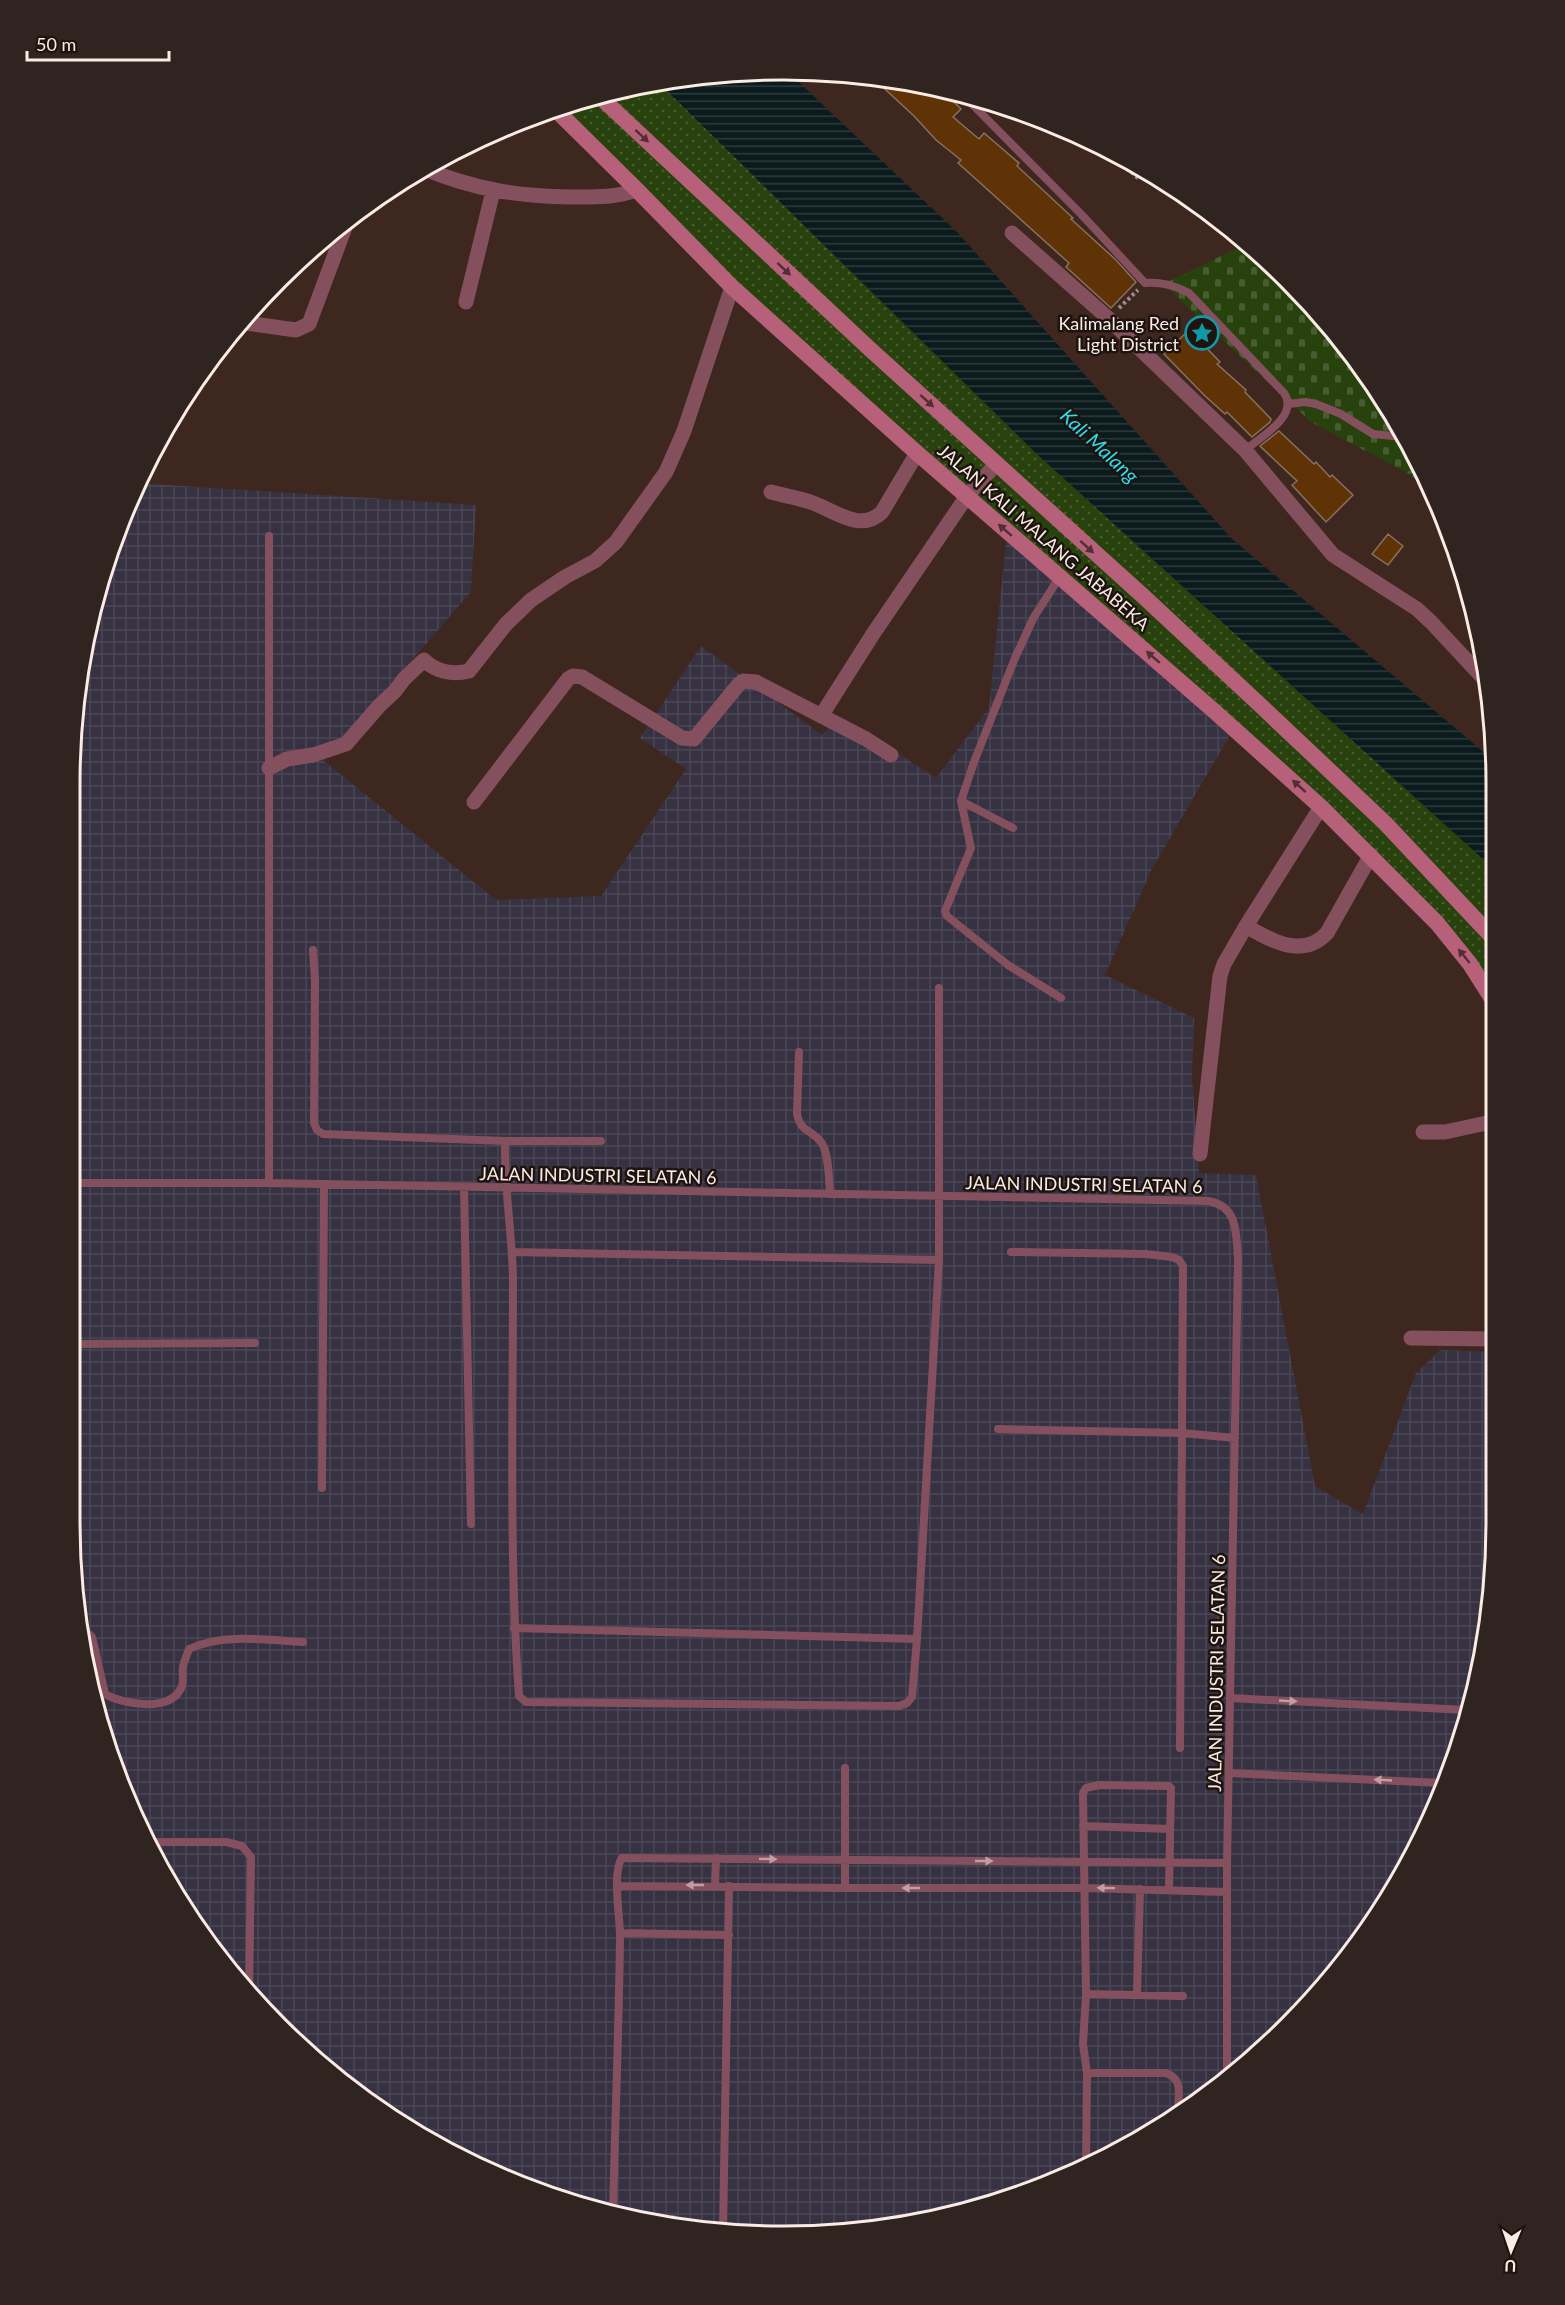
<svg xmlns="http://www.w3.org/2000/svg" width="1565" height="2305" font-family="Lato,sans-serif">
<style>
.industrial{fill:url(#industrial-grid)}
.green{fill:url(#green-dots)}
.cemetery{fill:url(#cemetery-stones)}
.water{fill:url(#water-rules)}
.building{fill:#603306;stroke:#877160;stroke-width:1.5}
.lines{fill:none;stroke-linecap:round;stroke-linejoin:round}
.path{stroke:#9e8b84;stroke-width:4;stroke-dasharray:3 3;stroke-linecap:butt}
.service{stroke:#85505e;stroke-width:8}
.minor{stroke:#85505e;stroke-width:15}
.secondary{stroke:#b66179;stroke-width:16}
.oneway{fill:#532e34}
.oneway2{fill:#c09ea2}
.labels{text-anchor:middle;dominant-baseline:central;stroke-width:5;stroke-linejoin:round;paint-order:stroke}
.poi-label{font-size:18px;fill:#fbebe5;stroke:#1d130f;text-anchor:end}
.street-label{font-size:18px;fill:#fbebe5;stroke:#1d130f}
.water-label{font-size:20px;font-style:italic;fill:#2bdff0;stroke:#1d130f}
.rim{fill:none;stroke:#fbebe5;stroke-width:3}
</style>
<defs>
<pattern id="industrial-grid" width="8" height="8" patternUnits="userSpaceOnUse" patternTransform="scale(1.5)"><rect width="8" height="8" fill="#373242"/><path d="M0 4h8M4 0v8" fill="none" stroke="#4b4654"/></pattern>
<pattern id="green-dots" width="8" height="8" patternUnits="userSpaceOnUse" patternTransform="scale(1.5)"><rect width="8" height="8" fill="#28420e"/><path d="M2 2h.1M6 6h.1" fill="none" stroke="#485d31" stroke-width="1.8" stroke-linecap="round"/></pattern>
<pattern id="cemetery-stones" width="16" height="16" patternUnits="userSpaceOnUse" patternTransform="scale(1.5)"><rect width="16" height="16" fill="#28420e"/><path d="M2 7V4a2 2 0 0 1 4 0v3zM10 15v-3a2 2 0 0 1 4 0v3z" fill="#485d31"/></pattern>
<pattern id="water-rules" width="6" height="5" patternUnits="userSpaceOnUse" patternTransform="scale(1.5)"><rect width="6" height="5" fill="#0b1a1c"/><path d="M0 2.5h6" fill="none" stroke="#2f3b3d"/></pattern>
</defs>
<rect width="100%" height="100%" fill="#3d271e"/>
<path class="industrial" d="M137 483 476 505 471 592 324 761 496 900 601 896 686 769 640 738 701 646 822 735 840 716 936 778 989 708 1007 532 1234 728 1152 869 1105 975 1194 1018 1192 1076 1199 1173 1256 1175 1315 1486 1363 1514 1416 1373 1440 1350 1496 1352V1523L1482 1661 1422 1838 1349 1957 1287 2027 1139 2141 1012 2198 922 2222 735 2234 598 2212 510 2182 348 2088 246 1993 189 1919 107 1752 75 1616 69 782 83 644Z"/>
<path class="green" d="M657 81 1039 456 1496 871V1005L1437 923 917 453 555 109 643 83Z
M1420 470 1432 492 1409 474Z"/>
<path class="cemetery" d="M1246 244 1287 278 1376 386 1420 470 1409 474 1311 422 1163 284Z"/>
<path class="water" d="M785 69 957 232 1231 538 1494 761 1496 783V871L1039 456 657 81Z"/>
<path class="building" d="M873 78 921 83 940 88 961 109 953 117 979 139 984 133 1019 163 1017 166 1073 218 1071 219 1115 259 1136 282 1111 308 1066 267 1069 263 958 163 961 160 936 140 914 116Z
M1189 330 1220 362 1217 364 1246 390 1245 392 1271 419 1270 422 1252 437 1227 412 1225 414 1204 395 1164 354Z
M1279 431 1314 464 1316 462 1330 477 1332 475 1353 495 1326 522 1292 485 1297 481 1260 446Z
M1388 534 1403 546 1388 565 1372 554Z"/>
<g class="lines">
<path class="path" d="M995 112 1004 108
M1109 152 1140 180
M1119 308 1138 290"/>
<path class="service" d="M963 95 1081 214 1145 283C1162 282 1173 285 1189 293L1284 393C1300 415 1260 438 1245 450
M1289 404 1305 402 1316 404 1341 414 1373 434 1403 437
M269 536V1183
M1059 578 1034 617 1015 658 974 762 961 801 971 848 945 911 947 916 1008 965 1061 998
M961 801 1013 828
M313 950 315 980 314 1123 317 1130 323 1134 505 1141H601
M799 1052 797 1114C801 1133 811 1129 821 1142 829 1152 829 1181 830 1194
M505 1141C504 1187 512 1232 513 1278 513 1417 509 1557 519 1696L526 1702 899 1706 907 1703 912 1697 917 1639 939 1260V988
M72 1183H269L1208 1201C1239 1206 1236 1235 1238 1260L1227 1863V2073
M464 1187 471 1524
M512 1252 939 1260
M1011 1252 1146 1254 1172 1257 1179 1260 1183 1266 1180 1748
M73 1344 255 1343
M998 1429 1182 1433 1235 1438
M322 1488 324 1184
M78 1627H82L92 1637 105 1694C124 1705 172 1713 182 1686 184 1681 182 1673 183 1667 184 1661 187 1655 189 1649 223 1633 266 1640 303 1642
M514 1628 917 1639
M1230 1698 1466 1710
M845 1768V1888
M1229 1773 1441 1783
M1083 1826 1170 1829
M151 1842H226L242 1846 251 1857 249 1996
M715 1885 716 1858
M618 1886 845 1888H1085L1227 1892
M620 1933 729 1935
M1086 1994 1183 1996
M1137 1995 1140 1889
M1087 2073H1166C1184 2080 1178 2093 1178 2110
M1086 2165 1087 2073 1083 2044 1086 1994 1083 1793 1086 1788 1099 1785 1169 1786 1171 1788 1169 1890
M613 2214C615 2121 619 2028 620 1935 620 1918 612 1871 622 1858L1227 1863
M673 2224V2219
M723 2232 729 1886"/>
<path class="minor" d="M425 169C474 189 516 196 569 197 594 197 614 198 637 190
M1012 233 1108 318 1245 450 1333 555 1417 609 1431 622 1486 681
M466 302 493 191
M239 322 296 330 309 324 347 222
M771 492C785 496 800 498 813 503 835 511 861 533 882 512L917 453
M821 716 873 634 967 496 996 464
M269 768 287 759 313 755 346 744 379 706 395 691 404 679 424 660C436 672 453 675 469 671L506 624 531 600 565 577 595 561 616 542 666 472 684 431 732 287
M474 802 568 679 573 676 582 677 682 738 694 739 739 684 743 681 756 682 866 739 891 755
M1246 926C1271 941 1303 959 1327 933L1371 855
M1423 1132H1445L1496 1121
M1200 1154 1220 976 1224 964 1246 926 1321 807
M1493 1174 1496 1175
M1495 1265 1496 1266
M1411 1338 1496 1339"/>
<path class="secondary" d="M599 96 872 351 1143 596 1259 704 1385 823 1496 941
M555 109 637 190 732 287 917 453 1213 710 1321 807 1437 923 1470 964 1496 1005"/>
</g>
<defs><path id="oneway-solid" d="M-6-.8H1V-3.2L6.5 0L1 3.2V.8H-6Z" transform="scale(1.5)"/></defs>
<g class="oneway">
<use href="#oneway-solid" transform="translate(642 136) rotate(43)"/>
<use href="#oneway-solid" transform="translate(784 269) rotate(43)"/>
<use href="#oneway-solid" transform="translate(927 401) rotate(42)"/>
<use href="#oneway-solid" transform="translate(1005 530) rotate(-139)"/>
<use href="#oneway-solid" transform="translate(1087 547) rotate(42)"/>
<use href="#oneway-solid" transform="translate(1153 657) rotate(-139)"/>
<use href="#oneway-solid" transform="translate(1299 786) rotate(-138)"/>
<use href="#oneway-solid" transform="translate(1464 956) rotate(-129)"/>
</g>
<g class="oneway2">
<use href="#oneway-solid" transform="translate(1288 1701) rotate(3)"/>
<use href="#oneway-solid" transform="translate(1383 1780) rotate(-177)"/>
<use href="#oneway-solid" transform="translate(768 1859) rotate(1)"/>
<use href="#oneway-solid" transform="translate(984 1861)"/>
<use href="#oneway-solid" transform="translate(695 1885) rotate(180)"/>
<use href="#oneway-solid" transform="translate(911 1888) rotate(180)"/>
<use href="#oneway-solid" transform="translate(1106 1888) rotate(-179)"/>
</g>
<defs>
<g id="sight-ring" transform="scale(1.725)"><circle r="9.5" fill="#1d130f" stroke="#0f9aa8" stroke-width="1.5"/><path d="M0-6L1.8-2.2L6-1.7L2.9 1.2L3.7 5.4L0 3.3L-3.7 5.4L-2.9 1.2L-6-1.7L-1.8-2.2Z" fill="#0f9aa8"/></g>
</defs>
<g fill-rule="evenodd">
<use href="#sight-ring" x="1202" y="333"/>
</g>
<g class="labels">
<g class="poi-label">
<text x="1179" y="323">Kalimalang Red<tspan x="1179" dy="21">Light District</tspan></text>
</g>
<g class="street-label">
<text transform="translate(1044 537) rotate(41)">JALAN KALI MALANG JABABEKA</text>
<text transform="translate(598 1175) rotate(1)">JALAN INDUSTRI SELATAN 6</text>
<text transform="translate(1084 1184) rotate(1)">JALAN INDUSTRI SELATAN 6</text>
<text transform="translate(1216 1673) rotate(-89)">JALAN INDUSTRI SELATAN 6</text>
</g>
<g class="water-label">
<text transform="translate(1100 445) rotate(43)">Kali Malang</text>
</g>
</g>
<path d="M0 0H1565V2305H0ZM783 80H783A703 703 0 0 1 1486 783V1523A703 703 0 0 1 783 2226H783A703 703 0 0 1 80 1523V783A703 703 0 0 1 783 80Z" fill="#2f2420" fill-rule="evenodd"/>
<path class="rim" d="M783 80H783A703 703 0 0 1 1486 783V1523A703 703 0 0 1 783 2226H783A703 703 0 0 1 80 1523V783A703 703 0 0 1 783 80Z"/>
<g transform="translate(1511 2251) rotate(182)" stroke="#1d130f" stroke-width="4.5" paint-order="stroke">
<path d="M0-4.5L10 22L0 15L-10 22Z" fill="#fbebe5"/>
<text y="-9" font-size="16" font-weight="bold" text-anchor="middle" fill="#fbebe5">U</text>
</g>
<path d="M27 51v9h142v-9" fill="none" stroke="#fbebe5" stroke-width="3"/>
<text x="36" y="51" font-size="18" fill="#fbebe5" stroke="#1d130f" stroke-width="4.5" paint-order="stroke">50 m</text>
</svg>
